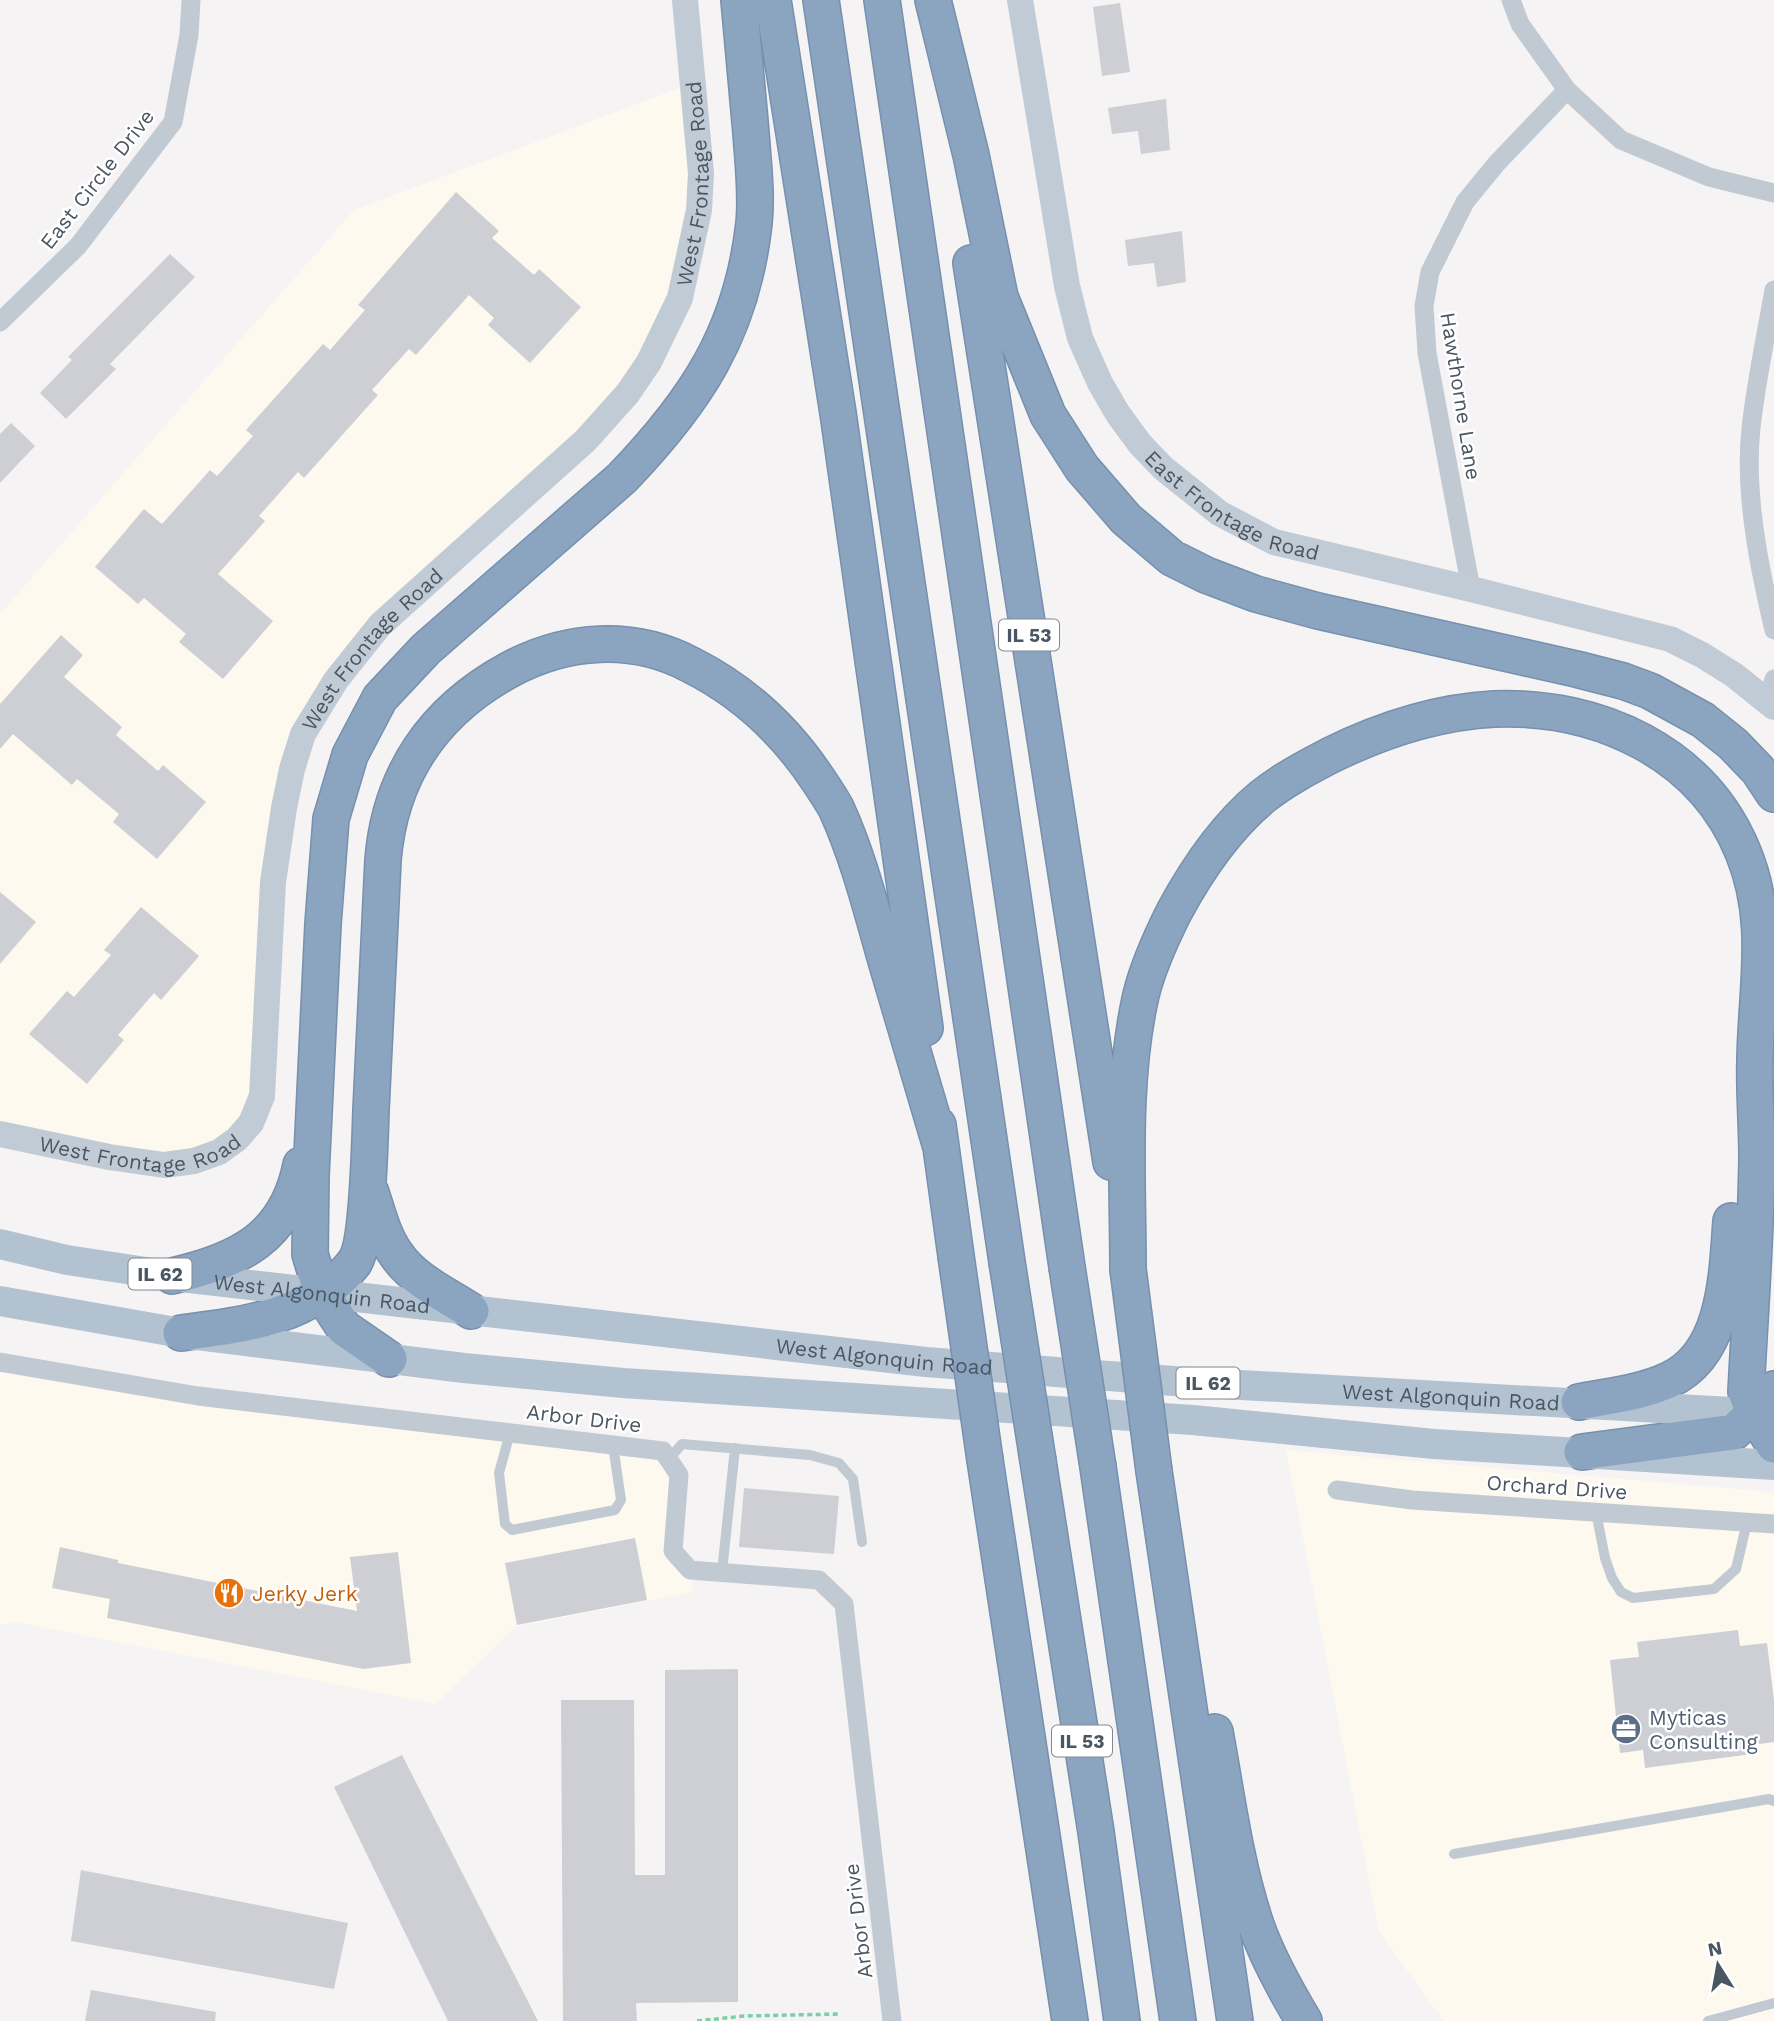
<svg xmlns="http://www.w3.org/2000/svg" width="1774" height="2021" font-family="'Work Sans',sans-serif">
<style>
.commercial{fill:#fdf9ef}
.building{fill:#cdcfd5}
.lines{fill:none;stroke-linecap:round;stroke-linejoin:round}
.highway-casing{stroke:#7690ad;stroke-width:38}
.path{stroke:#7ad0a6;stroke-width:3.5;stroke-dasharray:5 3.5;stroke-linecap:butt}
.lane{stroke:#c1cad2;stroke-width:10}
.street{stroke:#c1cad2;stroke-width:19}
.secondary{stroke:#c1cbd6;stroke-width:26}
.primary{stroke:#b3c2d1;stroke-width:30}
.highway{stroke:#8ba5c1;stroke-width:35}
.highway-bridge-casing{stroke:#7690ad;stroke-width:38;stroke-linecap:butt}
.highway-bridge{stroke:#8ba5c1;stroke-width:35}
.labels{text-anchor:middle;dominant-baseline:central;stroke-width:5;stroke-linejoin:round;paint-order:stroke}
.shield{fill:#fff;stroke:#808990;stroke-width:2}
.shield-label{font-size:19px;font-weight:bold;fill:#4a5661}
.street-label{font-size:21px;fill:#4a5661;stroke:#fff}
.food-label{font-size:21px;fill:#c56008;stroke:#fff;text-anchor:start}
.service-label{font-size:21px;fill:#4e5e75;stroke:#fff;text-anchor:start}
</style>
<rect width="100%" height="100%" fill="#f5f3f3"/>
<path class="commercial" d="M693 83 701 173 649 362 456 556 303 734 251 1123 194 1161 0 1134V614L354 210Z
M0 1362 663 1451 679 1475 673 1551 690 1570 693 1592 515 1627 436 1704 15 1622 0 1625Z
M1286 1450 1774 1492V2021H1444L1379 1932Z"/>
<path class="building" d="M1120 3 1130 72 1102 76 1093 7Z
M1166 99 1170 150 1141 154 1138 131 1112 134 1108 108Z
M456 192 499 231 492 238 534 275 539 269 581 307 530 363 488 325 494 318 469 295 416 355 409 349 372 390 378 395 304 478 298 472 259 516 265 521 218 574 273 621 223 679 179 642 186 634 144 598 138 604 95 567 144 509 162 524 210 470 217 476 253 436 246 430 323 344 330 350 365 310 358 305Z
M1182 231 1186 282 1157 287 1154 263 1128 266 1125 240Z
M170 254 195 277 110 364 116 369 66 419 40 393 72 360 68 357Z
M11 423 35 446 0 483V434Z
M61 635 83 655 64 677 122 727 116 735 158 771 163 765 206 802 157 859 113 822 119 814 77 779 72 785 13 734 0 749V704Z
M0 892 36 922 0 964Z
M141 907 199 956 161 1000 154 993 118 1035 124 1040 87 1084 29 1034 67 991 74 997 111 955 104 950Z
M744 1488 839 1496 834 1554 739 1547Z
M635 1538 647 1600 517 1625 505 1563Z
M60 1547 118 1560V1563L357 1611 350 1557 398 1552 411 1663 363 1669 107 1618 110 1599 52 1588Z
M1738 1630 1740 1646 1767 1643 1774 1700V1742L1751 1745 1752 1754 1645 1768 1643 1750 1620 1753 1610 1660 1639 1657 1637 1642Z
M738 1669V2002L636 2003 637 2021H563L561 1700H634L635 1875H665V1670Z
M402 1755 538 2021H448L334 1787Z
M81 1870 348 1923 334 1989 71 1941Z
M91 1990 216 2012 215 2021H85Z"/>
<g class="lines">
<g class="highway-casing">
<path id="highway" d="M773 0 838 413 925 1028
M821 0 1007 1262
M882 0 1067 1267
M933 0 971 155 1000 297 1048 415 1082 468 1126 519 1172 558 1206 575 1256 594 1318 611 1576 669 1623 681 1650 691 1703 720 1733 744 1758 770 1774 794
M971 263 1111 1162
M938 1125 956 1256
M371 1193C378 1214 383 1236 396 1254 413 1280 445 1294 471 1311
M1128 1269C1128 1179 1121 1082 1141 995 1148 966 1161 938 1174 912 1196 871 1226 827 1262 797 1283 780 1308 767 1331 755 1382 730 1437 712 1494 709 1598 705 1702 752 1743 852 1772 922 1756 988 1755 1060 1754 1093 1757 1125 1757 1157 1756 1236 1750 1314 1746 1392L1754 1413 1774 1445
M172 1276C239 1261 287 1237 301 1165
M181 1333C245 1325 312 1317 354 1263 368 1245 370 1138 371 1110 375 1027 379 943 383 860 390 774 434 711 509 670 566 639 633 634 691 665 745 692 786 731 819 781 825 790 831 799 836 808 859 858 872 912 887 964 905 1025 923 1086 941 1147
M389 1359 344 1328 322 1294 310 1254 311 1176 323 924 331 819 350 755 380 698 426 649 622 478C696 401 742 332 754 223 757 194 753 162 751 133 747 89 743 44 739 0
M1579 1402C1609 1396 1641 1393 1669 1380 1726 1354 1727 1275 1731 1221
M1582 1452 1734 1432 1754 1413 1774 1389
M985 1460 1070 2021
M1038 1461 1096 1832 1122 2021
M1098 1467 1178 2021
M1154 1471 1235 2021
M1215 1732C1227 1797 1235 1863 1256 1925 1268 1959 1286 1991 1304 2021"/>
</g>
<path class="path" d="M697 2021 744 2016 840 2014"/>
<path class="lane" d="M510 1433 499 1473 505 1524 512 1530 615 1510 621 1500 613 1445
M669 1459 682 1444 810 1455 839 1463 853 1479 862 1542
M1596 1512 1605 1558 1612 1578 1621 1592 1633 1598 1714 1589 1736 1569 1747 1522
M722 1572 735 1448
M1454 1854 1769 1799 1774 1801
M1708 2021 1774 2003"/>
<path class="street" d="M1511 0 1520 24 1567 90 1621 140 1709 177 1774 193
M1774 290C1766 336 1756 382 1751 428 1744 492 1759 567 1774 630
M0 322 78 246 173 122 189 35 191 0
M1471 589 1427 353 1424 306 1430 272 1465 202 1497 163 1567 90
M1768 701 1774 679
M0 1362 198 1396 663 1451 679 1475 673 1551 690 1570 819 1580 844 1604 892 2021
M1337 1490 1412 1500 1774 1524"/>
<g class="secondary">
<path id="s1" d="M1020 0 1067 286 1080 338 1100 383 1118 414 1140 444 1163 468 1219 513 1274 542 1471 589 1670 639 1702 655 1734 675 1774 707"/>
<path id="s2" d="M0 1134 109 1157 164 1165 194 1161 219 1152 237 1139 251 1123 262 1096 273 882 284 808 292 769 303 734 336 680 380 625 586 440 628 393 649 362 680 298 699 210 701 173 685 0"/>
</g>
<g class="primary">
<path id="s3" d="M0 1244 67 1260 172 1276 926 1362 1187 1382 1768 1414"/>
<path d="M0 1301 181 1333 464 1368 623 1383 1193 1420 1434 1444 1774 1465"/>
</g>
<use href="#highway" class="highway"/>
<g class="highway-bridge-casing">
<path id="highway-bridge" d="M956 1256 985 1460
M1007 1262 1038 1461
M1067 1267 1098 1467
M1128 1269 1154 1471"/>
</g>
<use href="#highway-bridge" class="highway-bridge"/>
</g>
<defs>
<g id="restaurant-disc" transform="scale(1.575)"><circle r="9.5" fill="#e8710a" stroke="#fff"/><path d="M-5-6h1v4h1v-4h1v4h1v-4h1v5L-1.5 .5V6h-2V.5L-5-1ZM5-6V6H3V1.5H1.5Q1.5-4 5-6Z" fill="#fff"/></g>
<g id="office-disc" transform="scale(1.575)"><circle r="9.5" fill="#5c6f8a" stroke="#fff"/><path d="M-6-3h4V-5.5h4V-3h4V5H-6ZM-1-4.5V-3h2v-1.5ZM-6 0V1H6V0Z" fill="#fff"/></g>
</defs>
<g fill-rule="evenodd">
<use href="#restaurant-disc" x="229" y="1593"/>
<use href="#office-disc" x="1626" y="1729"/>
</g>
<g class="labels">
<g class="shield">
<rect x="999" y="619.5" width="60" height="31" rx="5"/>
<rect x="128.5" y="1258.5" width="63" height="31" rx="5"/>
<rect x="1176.5" y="1367.5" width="63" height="31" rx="5"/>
<rect x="1052" y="1725.5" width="60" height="31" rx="5"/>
</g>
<g class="shield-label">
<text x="1029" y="635">IL 53</text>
<text x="160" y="1274">IL 62</text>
<text x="1208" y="1383">IL 62</text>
<text x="1082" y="1741">IL 53</text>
</g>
<g class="street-label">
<text transform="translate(97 179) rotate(-52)">East Circle Drive</text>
<text stroke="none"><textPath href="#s2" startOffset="1360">West Frontage Road</textPath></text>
<text transform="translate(1461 396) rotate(81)">Hawthorne Lane</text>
<text stroke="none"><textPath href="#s1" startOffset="579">East Frontage Road</textPath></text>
<text stroke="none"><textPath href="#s2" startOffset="772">West Frontage Road</textPath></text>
<text stroke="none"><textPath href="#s2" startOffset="144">West Frontage Road</textPath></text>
<text stroke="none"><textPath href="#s3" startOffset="326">West Algonquin Road</textPath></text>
<text stroke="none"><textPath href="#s3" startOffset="892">West Algonquin Road</textPath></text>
<text stroke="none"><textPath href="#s3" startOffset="1460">West Algonquin Road</textPath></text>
<text transform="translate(584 1418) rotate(7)">Arbor Drive</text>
<text transform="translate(1557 1487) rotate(4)">Orchard Drive</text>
<text transform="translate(858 1921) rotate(-97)">Arbor Drive</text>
</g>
<g class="food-label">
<text x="252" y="1593">Jerky Jerk</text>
</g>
<g class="service-label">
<text x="1649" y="1717">Myticas<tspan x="1649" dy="24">Consulting</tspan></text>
</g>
</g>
<g transform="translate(1718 1965) rotate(349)" stroke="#ffffff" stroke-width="5" paint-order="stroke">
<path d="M0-5L12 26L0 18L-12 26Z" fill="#4a5661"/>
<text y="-10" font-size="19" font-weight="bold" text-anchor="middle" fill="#4a5661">N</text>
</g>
</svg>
